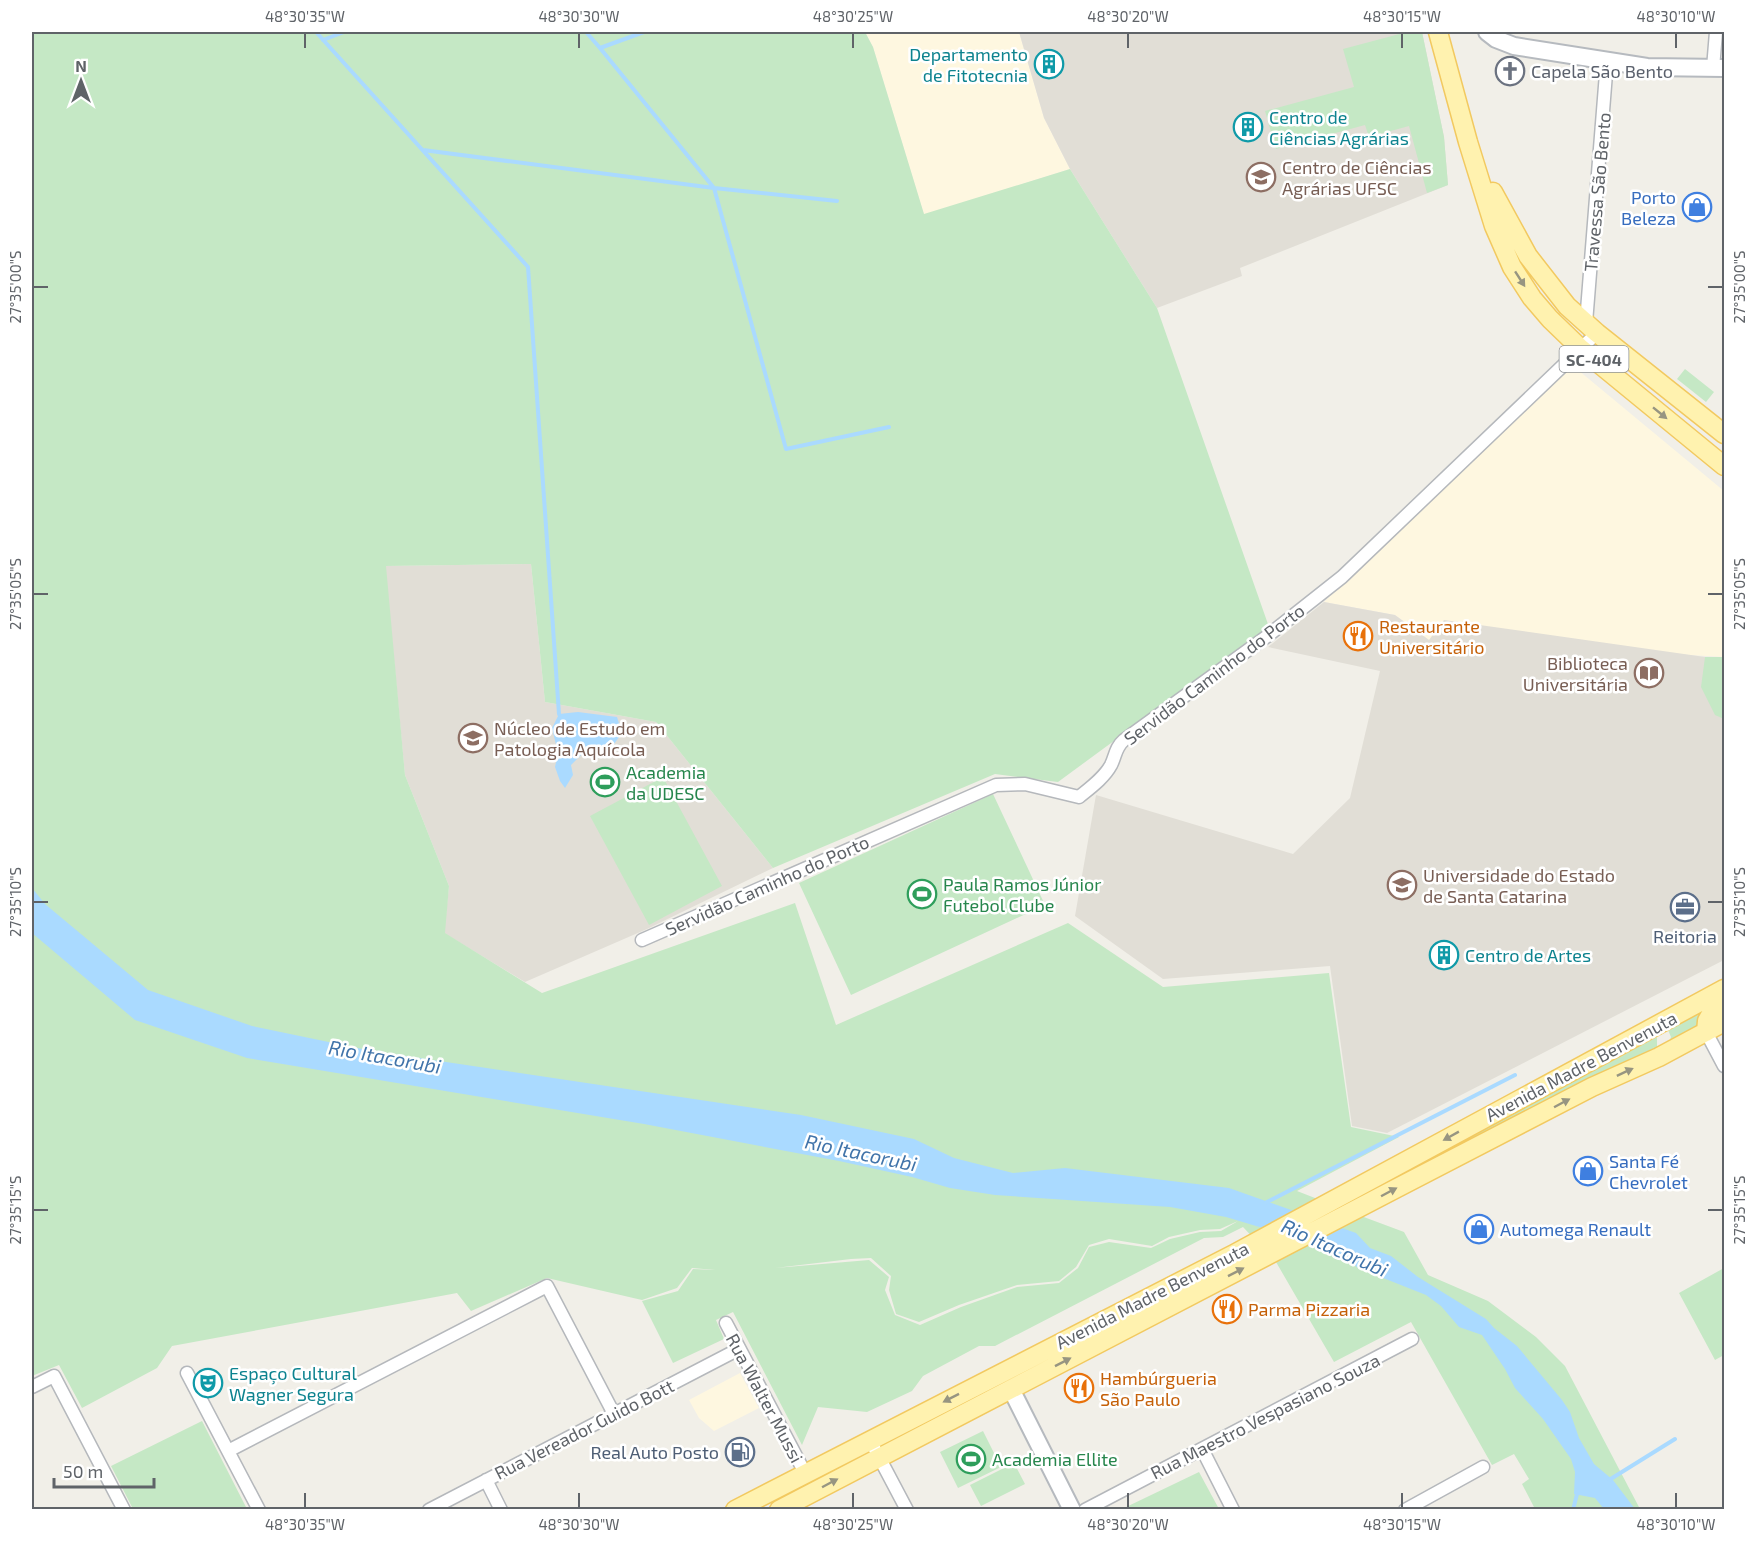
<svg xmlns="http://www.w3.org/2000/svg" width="1756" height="1541" font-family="'Exo 2',sans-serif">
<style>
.commercial{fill:#fef7e0}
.education{fill:#e1ded6}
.green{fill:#c5e8c5;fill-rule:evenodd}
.water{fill:#aadaff}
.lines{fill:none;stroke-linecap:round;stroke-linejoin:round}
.stream{stroke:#aadaff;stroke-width:4}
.street-casing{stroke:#b5b8bc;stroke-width:15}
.secondary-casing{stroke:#b6babf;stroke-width:20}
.primary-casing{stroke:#f2c960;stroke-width:21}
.street{stroke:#fff;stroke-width:12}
.secondary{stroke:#fff;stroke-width:16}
.primary{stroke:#fff2af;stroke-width:18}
.oneway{fill:#979581}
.ticks{fill:none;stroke:#5f6368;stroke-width:2}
.labels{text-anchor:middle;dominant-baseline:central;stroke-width:5;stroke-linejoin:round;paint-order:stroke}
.shield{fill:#fff;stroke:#8f9295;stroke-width:1.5}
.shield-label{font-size:16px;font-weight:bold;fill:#5f6368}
.culture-label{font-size:18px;fill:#0d838f;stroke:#fff;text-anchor:start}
.worship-label{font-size:18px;fill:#5b616d;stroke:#fff;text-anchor:start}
.education-label{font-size:18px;fill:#785e54;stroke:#fff;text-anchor:start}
.street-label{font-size:18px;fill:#5f6368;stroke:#fff}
.shop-label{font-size:18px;fill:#366cbe;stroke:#fff;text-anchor:start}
.food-label{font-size:18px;fill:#c56008;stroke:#fff;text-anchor:start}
.leisure-label{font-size:18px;fill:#27864d;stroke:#fff;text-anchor:start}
.service-label{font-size:18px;fill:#4e5e75;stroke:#fff}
.water-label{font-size:20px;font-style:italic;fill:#4174aa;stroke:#fff}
.neatline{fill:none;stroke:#5f6368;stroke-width:2}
.ticks-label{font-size:15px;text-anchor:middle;fill:#5f6368}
</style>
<rect width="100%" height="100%" fill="#f1efe8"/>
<path class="commercial" d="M865 32H1019L1044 118 1070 169 924 215 873 47Z
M1572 365 1724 491V657L1429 640 1395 615 1324 602 1460 474Z
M740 1373 759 1408 714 1431 699 1418 689 1400Z"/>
<path class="education" d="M1019 32H1422L1444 137 1448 185 1240 268 1242 276 1157 308 1070 169 1044 118Z
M531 564 545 702 656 722 773 868 647 929 525 982 444 933 449 886 405 775 385 566Z
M1324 602 1395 615 1429 640 1444 620 1705 657H1724V960L1387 1133 1352 1126 1330 966 1163 979 1075 916 1096 795 1293 854 1350 798 1380 671 1268 647Z"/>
<path class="green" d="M32 32H865L873 47 924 214 1070 169 1157 308 1269 627 1058 782 995 774 773 868 656 722 545 702 531 564 386 566 405 775 449 886 445 933 542 993 795 903 836 1025 1068 923 1163 987 1329 973 1351 1127 1399 1137 1297 1191 1338 1207 1657 1037V1047L1345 1210 1404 1232 1428 1275 1488 1301 1536 1337 1565 1366 1640 1509H1535L1522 1484 1529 1479 1514 1454 1492 1465 1411 1322 1334 1362 1276 1262 1243 1227 1223 1237 1204 1238 995 1346H979L923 1376 912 1391 867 1412 818 1407 802 1445 733 1312 716 1320 724 1339 673 1363 642 1301 678 1291 693 1269 715 1270 692 1268 677 1288 642 1300 547 1278 471 1311 457 1293 172 1346 157 1368 82 1408 59 1365 32 1376ZM1238 1221 1221 1231 1200 1232 1170 1239 1151 1248 1109 1242 1089 1247 1078 1268 1059 1283 1017 1287 961 1307 920 1325 895 1315 885 1290 889 1277 869 1260 775 1268 851 1259 871 1258 891 1276 889 1290 896 1314 919 1322 959 1305 1017 1285 1059 1281 1076 1267 1089 1245 1109 1239 1152 1246 1169 1237 1200 1230 1220 1229Z
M1407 32H1422L1444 137 1448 185 1427 193 1409 126 1369 137 1365 125 1276 149 1265 111 1354 87 1343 49Z
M1685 369 1714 392 1706 402 1677 379Z
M1705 657H1724V719L1715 715 1701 687Z
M663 777 722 886 649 925 590 816Z
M993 794 1045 905 851 995 799 883Z
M1709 1007 1699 1027 1669 1043 1671 1037 1668 1030Z
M1724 1268V1355L1715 1360 1679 1293Z
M202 1421 247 1509H133L111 1466Z
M983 1431 1001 1467 958 1488 940 1452Z
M1014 1463 1025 1484 981 1506 970 1485Z
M1199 1472 1219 1509H1122Z"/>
<path class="water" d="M578 712 617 717 622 733 614 744 603 746 596 753 584 752 571 765 573 775 565 788 560 781 555 767 558 753 552 728 559 714Z
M32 888 45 904 148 990 252 1026 372 1051 801 1115 914 1139 954 1158 1013 1173 1065 1168 1229 1188 1356 1233 1370 1248 1391 1256 1418 1277 1486 1319 1494 1328 1517 1346 1562 1400 1570 1412 1579 1438 1594 1464 1613 1480 1635 1509H1604L1595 1498 1574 1494 1575 1472 1571 1459 1543 1419 1515 1388 1505 1369 1482 1335 1459 1327 1441 1306 1426 1295 1358 1268 1346 1258 1326 1247 1226 1217 1170 1207 995 1195 950 1188 912 1177 839 1161 644 1124 247 1058 135 1020 32 933Z"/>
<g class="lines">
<path class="stream" d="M316 32 528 267 559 714
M586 32 600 48 644 32
M323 40 344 32
M600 48 714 188 837 201
M423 150 714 188 786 449 889 427
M1265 1203 1515 1075
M1609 1480 1675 1439
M1573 1510 1578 1490"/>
<g class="street-casing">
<path id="street" d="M1713 68 1716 32
M1586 323 1607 61
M642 940 996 785 1025 784 1079 797C1090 788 1104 778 1111 765 1116 755 1115 748 1124 740L1266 637 1342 577 1597 333
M1706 1032 1724 1066
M726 1323 805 1473
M187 1373 259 1510
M32 1387 54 1376 124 1510
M870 1440 907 1510
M1202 1449 1233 1510
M228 1451 547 1286 614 1414
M486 1480 501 1510
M429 1510 739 1349
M1085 1510 1412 1339
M1405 1510 1483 1467"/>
</g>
<g class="secondary-casing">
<path id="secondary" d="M1487 32 1496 39 1514 46 1647 67 1724 68
M1011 1389 1072 1510"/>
</g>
<g class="primary-casing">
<path id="primary" d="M1438 32 1468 142 1494 226 1512 267 1532 298 1550 319 1580 348 1724 466
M1493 192 1528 256 1567 306 1597 333 1724 434
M1706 1032 1707 1021 1724 991
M735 1510 1234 1254 1724 989
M779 1510 1397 1188 1592 1087 1659 1057 1724 1022"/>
</g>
<use href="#street" class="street"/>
<use href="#secondary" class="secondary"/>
<use href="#primary" class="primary"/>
</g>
<defs><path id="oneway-solid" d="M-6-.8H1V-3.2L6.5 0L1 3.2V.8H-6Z" transform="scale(1.5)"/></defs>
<g class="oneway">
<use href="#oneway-solid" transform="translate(1520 279) rotate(57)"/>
<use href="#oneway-solid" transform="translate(1660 413) rotate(39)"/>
<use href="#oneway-solid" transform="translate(1625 1072) rotate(-25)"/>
<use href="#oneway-solid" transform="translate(1562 1103) rotate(-28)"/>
<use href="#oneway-solid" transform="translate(1451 1136) rotate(151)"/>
<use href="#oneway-solid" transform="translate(1389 1192) rotate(-28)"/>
<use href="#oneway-solid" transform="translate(1236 1272) rotate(-27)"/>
<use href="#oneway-solid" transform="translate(1063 1362) rotate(-27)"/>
<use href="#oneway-solid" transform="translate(951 1398) rotate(153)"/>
<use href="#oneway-solid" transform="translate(830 1483) rotate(-28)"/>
</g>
<path class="ticks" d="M305 33V48M579 33V48M853 33V48M1128 33V48M1402 33V48M1676 33V48M33 287H48M1708 287H1723M33 594H48M1708 594H1723M33 902H48M1708 902H1723M33 1210H48M1708 1210H1723M305 1493V1508M579 1493V1508M853 1493V1508M1128 1493V1508M1402 1493V1508M1676 1493V1508"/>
<defs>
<g id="building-ring" transform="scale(1.5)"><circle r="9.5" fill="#fff" stroke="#0f9aa8" stroke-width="1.5"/><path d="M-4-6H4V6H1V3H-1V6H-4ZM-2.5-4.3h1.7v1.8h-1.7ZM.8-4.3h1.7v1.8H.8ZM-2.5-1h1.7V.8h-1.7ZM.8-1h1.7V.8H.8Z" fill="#0f9aa8"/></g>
<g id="church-ring" transform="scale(1.5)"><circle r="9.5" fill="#fff" stroke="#6b7280" stroke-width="1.5"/><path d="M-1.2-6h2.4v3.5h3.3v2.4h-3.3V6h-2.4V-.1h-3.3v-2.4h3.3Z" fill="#6b7280"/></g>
<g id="university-ring" transform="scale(1.5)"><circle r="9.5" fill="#fff" stroke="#8d6e63" stroke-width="1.5"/><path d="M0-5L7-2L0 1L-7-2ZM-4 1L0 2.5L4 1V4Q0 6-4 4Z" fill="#8d6e63"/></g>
<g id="shop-ring" transform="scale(1.5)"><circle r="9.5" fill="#fff" stroke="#3f7fe0" stroke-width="1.5"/><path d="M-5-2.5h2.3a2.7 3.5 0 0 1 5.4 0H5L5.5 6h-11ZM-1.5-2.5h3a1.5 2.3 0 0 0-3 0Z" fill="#3f7fe0"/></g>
<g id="restaurant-ring" transform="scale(1.5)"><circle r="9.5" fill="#fff" stroke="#e8710a" stroke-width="1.5"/><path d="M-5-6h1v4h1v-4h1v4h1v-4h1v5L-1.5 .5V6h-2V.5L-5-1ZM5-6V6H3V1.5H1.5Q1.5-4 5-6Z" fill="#e8710a"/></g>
<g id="library-ring" transform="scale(1.5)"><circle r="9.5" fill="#fff" stroke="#8d6e63" stroke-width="1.5"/><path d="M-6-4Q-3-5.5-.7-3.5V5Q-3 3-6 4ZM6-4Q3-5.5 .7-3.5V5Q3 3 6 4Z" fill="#8d6e63"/></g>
<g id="stadium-ring" transform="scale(1.5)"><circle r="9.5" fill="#fff" stroke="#2e9e5b" stroke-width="1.5"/><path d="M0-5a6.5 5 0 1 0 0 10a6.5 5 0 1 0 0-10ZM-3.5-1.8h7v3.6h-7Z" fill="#2e9e5b"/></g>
<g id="office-ring" transform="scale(1.5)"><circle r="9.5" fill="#fff" stroke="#5c6f8a" stroke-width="1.5"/><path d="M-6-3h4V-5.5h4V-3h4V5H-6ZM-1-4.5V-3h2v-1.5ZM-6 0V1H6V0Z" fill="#5c6f8a"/></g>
<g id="theatre-ring" transform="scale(1.5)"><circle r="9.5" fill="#fff" stroke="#0f9aa8" stroke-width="1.5"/><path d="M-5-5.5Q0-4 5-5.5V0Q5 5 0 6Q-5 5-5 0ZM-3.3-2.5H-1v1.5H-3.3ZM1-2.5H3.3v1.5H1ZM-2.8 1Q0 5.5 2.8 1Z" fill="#0f9aa8"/></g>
<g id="fuel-ring" transform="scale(1.5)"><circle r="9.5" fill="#fff" stroke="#5c6f8a" stroke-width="1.5"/><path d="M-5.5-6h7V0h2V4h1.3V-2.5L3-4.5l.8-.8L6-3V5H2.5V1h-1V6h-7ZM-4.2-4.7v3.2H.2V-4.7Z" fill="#5c6f8a"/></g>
</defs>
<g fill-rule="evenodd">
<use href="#building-ring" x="1049" y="64"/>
<use href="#church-ring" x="1510" y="71"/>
<use href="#building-ring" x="1248" y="127"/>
<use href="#university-ring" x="1261" y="177"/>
<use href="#shop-ring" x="1697" y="207"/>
<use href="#restaurant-ring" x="1358" y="636"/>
<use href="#library-ring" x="1649" y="673"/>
<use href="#university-ring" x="473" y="738"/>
<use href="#stadium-ring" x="605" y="782"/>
<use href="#university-ring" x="1402" y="885"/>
<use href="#stadium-ring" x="922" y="894"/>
<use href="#office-ring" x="1685" y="907"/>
<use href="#building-ring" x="1444" y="955"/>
<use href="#shop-ring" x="1588" y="1171"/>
<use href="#shop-ring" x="1479" y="1229"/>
<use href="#restaurant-ring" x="1227" y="1309"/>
<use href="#theatre-ring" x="208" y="1383"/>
<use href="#restaurant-ring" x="1079" y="1388"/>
<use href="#fuel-ring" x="740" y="1452"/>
<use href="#stadium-ring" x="971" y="1459"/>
</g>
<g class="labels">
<rect class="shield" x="1559.5" y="346" width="69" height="26" rx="4.5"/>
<g class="shield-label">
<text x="1594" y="359">SC-404</text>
</g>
<g class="culture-label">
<text x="1028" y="54" text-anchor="end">Departamento<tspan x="1028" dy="21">de Fitotecnia</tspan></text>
<text x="1269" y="117">Centro de<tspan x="1269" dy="21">Ciências Agrárias</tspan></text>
<text x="1465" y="955">Centro de Artes</text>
<text x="229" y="1373">Espaço Cultural<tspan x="229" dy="21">Wagner Segura</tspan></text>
</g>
<g class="worship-label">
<text x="1531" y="71">Capela São Bento</text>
</g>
<g class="education-label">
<text x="1282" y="167">Centro de Ciências<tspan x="1282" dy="21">Agrárias UFSC</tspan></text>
<text x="1628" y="663" text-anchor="end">Biblioteca<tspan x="1628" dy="21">Universitária</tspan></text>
<text x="494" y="728">Núcleo de Estudo em<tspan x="494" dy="21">Patologia Aquícola</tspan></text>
<text x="1423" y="875">Universidade do Estado<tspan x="1423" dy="21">de Santa Catarina</tspan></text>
</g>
<g class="street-label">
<text transform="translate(1597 192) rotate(-85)">Travessa São Bento</text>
<text transform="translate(1214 674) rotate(-37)">Servidão Caminho do Porto</text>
<text transform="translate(767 885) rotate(-24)">Servidão Caminho do Porto</text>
<text transform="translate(1581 1066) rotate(-28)">Avenida Madre Benvenuta</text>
<text transform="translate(1152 1295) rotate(-27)">Avenida Madre Benvenuta</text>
<text transform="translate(765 1398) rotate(62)">Rua Walter Mussi</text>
<text transform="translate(1265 1416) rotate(-27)">Rua Maestro Vespasiano Souza</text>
<text transform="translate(584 1429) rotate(-27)">Rua Vereador Guido Bott</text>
</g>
<g class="shop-label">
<text x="1676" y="197" text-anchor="end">Porto<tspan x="1676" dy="21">Beleza</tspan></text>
<text x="1609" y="1161">Santa Fé<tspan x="1609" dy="21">Chevrolet</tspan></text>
<text x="1500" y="1229">Automega Renault</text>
</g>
<g class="food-label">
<text x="1379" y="626">Restaurante<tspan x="1379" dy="21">Universitário</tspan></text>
<text x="1248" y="1309">Parma Pizzaria</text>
<text x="1100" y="1378">Hambúrgueria<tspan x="1100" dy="21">São Paulo</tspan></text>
</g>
<g class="leisure-label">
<text x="626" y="772">Academia<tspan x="626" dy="21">da UDESC</tspan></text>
<text x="943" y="884">Paula Ramos Júnior<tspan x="943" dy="21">Futebol Clube</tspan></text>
<text x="992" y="1459">Academia Ellite</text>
</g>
<g class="service-label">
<text x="1685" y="936">Reitoria</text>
<text x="719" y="1452" text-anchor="end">Real Auto Posto</text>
</g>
<g class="water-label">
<text transform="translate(385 1056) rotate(10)">Rio Itacorubi</text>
<text transform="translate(861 1152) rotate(12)">Rio Itacorubi</text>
<text transform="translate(1335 1247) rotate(24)">Rio Itacorubi</text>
</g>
</g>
<rect width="1756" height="1541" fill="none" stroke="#ffffff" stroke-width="66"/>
<g transform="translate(81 81)" stroke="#ffffff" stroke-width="4.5" paint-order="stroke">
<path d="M0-4.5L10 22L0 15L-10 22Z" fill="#5f6368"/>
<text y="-9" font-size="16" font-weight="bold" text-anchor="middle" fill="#5f6368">N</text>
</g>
<path d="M54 1478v9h100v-9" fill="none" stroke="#5f6368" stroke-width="3"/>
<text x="63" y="1478" font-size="18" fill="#5f6368" stroke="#ffffff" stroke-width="4.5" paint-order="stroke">50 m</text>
<rect x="33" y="33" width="1690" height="1475" class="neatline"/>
<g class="ticks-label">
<text x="305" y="22">48°30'35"W</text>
<text x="579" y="22">48°30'30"W</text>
<text x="853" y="22">48°30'25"W</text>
<text x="1128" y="22">48°30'20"W</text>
<text x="1402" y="22">48°30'15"W</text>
<text x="1676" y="22">48°30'10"W</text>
<text transform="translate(16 287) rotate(-90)" y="5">27°35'00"S</text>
<text transform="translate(1740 287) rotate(-90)" y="5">27°35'00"S</text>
<text transform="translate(16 594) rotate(-90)" y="5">27°35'05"S</text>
<text transform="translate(1740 594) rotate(-90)" y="5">27°35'05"S</text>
<text transform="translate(16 902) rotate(-90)" y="5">27°35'10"S</text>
<text transform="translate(1740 902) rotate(-90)" y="5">27°35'10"S</text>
<text transform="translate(16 1210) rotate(-90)" y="5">27°35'15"S</text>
<text transform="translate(1740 1210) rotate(-90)" y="5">27°35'15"S</text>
<text x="305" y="1530">48°30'35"W</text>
<text x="579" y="1530">48°30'30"W</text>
<text x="853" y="1530">48°30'25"W</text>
<text x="1128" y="1530">48°30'20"W</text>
<text x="1402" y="1530">48°30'15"W</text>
<text x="1676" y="1530">48°30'10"W</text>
</g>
</svg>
